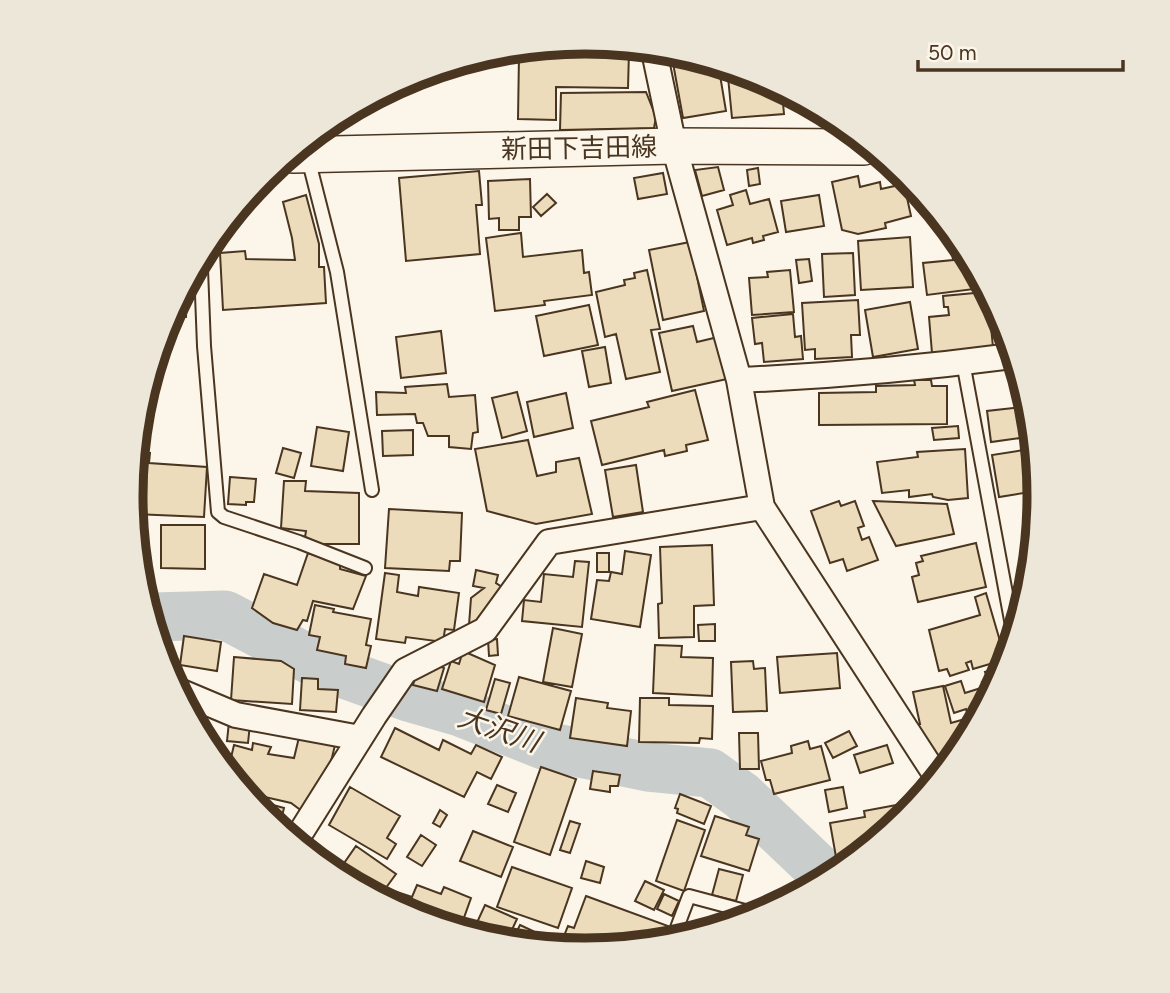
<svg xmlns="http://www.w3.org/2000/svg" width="1170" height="993" font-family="Figtree,'Noto Sans JP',sans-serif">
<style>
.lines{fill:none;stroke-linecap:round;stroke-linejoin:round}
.river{stroke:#c9cecd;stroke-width:49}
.building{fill:#ecdcbc;stroke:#4a3520;stroke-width:2}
.lane-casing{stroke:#4a3520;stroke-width:16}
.street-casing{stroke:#4a3520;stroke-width:28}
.secondary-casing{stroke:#4a3520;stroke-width:38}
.lane{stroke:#fbf6e9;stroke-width:12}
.street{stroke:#fbf6e9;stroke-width:24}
.secondary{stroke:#fbf6e9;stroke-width:35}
.labels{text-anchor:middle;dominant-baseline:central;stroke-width:5;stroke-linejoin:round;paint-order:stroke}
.street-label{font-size:26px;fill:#4a3520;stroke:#fbf6e9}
.water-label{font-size:28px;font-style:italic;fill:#4a3520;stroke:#fbf6e9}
.rim{fill:none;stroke:#4a3520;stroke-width:9}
</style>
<rect width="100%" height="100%" fill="#fbf6e9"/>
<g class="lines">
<path class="river" d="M154 617 225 615 322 666 408 697 460 712 546 746 648 767 710 773 742 796 823 873"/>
</g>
<path class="building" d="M580 43H592L629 51 628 88 556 87V120L518 119 519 55Z
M682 61 719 69 726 111 683 118 673 63Z
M750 75 759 77 782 92 784 114 732 118 728 77Z
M646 92 656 117 654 128 560 130 561 93Z
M718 167 724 190 702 196 695 170Z
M758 168 760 184 749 186 747 170Z
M479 171 482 205H476L480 254 406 261 399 178Z
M663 173 667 194 638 199 634 178Z
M858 176 860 187 880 182 881 189 904 184 911 216 885 223 886 228 858 234 842 230 832 182Z
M530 179 531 217H519V230H499V218L489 219 488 181Z
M746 190 750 204 769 199 778 232 763 236 764 240 753 243 752 238 727 245 717 210 733 205 730 195Z
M547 194 556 203 541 216 533 207Z
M306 195 319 244V267H324L326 303 223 310 220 253 245 251 246 259 295 260 292 238 283 202Z
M819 195 824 226 786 232 781 201Z
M521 233 523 257 582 250 584 273 589 272 592 295 544 301 545 305 495 311 486 238Z
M910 237 913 287 861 290 858 241Z
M690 242 704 311 663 320 649 250Z
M951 242 982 288 927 295 923 263 953 260Z
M853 253 855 295 824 297 822 254Z
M809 259 812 281 799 283 796 260Z
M647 270 660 329 651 330 660 372 626 379 616 334 605 337 596 292 625 285 624 280 635 278 634 273Z
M790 270 794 312 752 315 749 278 768 277 767 272Z
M194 279V294H187L186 317 170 316Z
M985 292 988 297 993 347 932 353 929 317 949 315 948 307H944L943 296Z
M858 300 860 335H851L852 357 815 359V349L805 350 802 303Z
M910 302 918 349 873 357 865 310Z
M589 305 598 345 544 356 536 316Z
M996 309 1005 323 1008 340 1001 341Z
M793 314 795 337 801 336 803 359 764 362 762 343 755 344 752 318Z
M693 326 697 342 718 337 727 379 672 391 659 333Z
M441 331 446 373 401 378 396 337Z
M605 347 611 383 589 387 582 351Z
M914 380H931L932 386H947V424L819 425V393L876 392V386L915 385Z
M447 384 449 397 475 395 478 432 473 433 471 449 449 447V436H428L423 423H417L415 414 377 415 376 392 406 393 405 387Z
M695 390 708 440 686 445 687 451 665 456 664 450 602 465 591 421 649 407 647 402Z
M517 392 527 431 502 438 492 398Z
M566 393 573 428 534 437 527 402Z
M1022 407 1028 437 991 442 987 411Z
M958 426 959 438 934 440 932 428Z
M317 427 349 432 343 471 311 466Z
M413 430V455L383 456 382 431Z
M528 440 537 476 556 472V462L579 458 592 514 536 524 487 511 475 449Z
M283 448 301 453 294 478 276 473Z
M965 449 968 498 948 500 933 497 932 494 909 497V490L882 493 877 462 918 457 917 452Z
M1030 449 1036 491 999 497 992 455Z
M139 452 150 453 149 463 207 467 204 517 134 514 132 491Z
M636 465 643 512 613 517 605 470Z
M230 477 256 479 254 502H246V505L228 504Z
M284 481H306L305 491 359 493V544H320L305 537 306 531 281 528Z
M839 501 841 506 855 501 864 526 858 528 862 540 869 537 878 560 847 571 843 559 830 563 811 511Z
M873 501 947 504 954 534 896 546Z
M389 509 462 513 460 561H450L449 571 385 568Z
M161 525H205V569L161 568Z
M976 543 986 587 918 602 912 577 919 575 916 563 923 561 921 556Z
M712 545 714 605 694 606V637L659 638 658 604 662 603 660 547Z
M625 551 651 555 640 627 591 619 597 580 609 581 611 572 622 574Z
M308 553 340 563V569L366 576 353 609 313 601 307 621 303 620 297 630 273 623 252 608 264 574 297 585Z
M597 553H609V572H597Z
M575 561 589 562 582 627 522 621 524 600 541 602 544 574 573 577Z
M476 570 498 575 496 583 508 591 483 618 469 625 471 598 484 588 473 586Z
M385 573 399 575 397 592 418 596 419 587 459 593 454 630 445 629 443 642 406 637 405 643 376 639Z
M986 593 1002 648 996 649 1000 661 973 669 971 661 966 663 969 670 950 676 947 669 939 671 929 630 980 615 975 597Z
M315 605 334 609 333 612 371 619 366 645 371 646 366 668 345 664 346 656 317 650 320 637 309 635Z
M715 624V641H699L698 625Z
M553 628 582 634 572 687 543 682Z
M184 636 221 642 217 671 180 665Z
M497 639 498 655 489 656 488 640Z
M655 645 682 646 681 657 713 658 712 696 653 693Z
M463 651 495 665 484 702 442 689 451 661 459 664Z
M837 653 840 688 780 693 777 657Z
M234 657 281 661 294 669 292 704 231 700Z
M753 661 754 669 765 668 767 711 733 712 731 662Z
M436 665 444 668 437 691 413 685 416 675Z
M1003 666 1005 671 970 722 966 709 954 713 945 686 961 681 965 693 984 687 982 682 988 681 985 672Z
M519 677 571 691 560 730 508 716Z
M302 678 318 679V689L338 690 336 712 300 710Z
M495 679 510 683 501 714 486 710Z
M943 686 951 723 965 719 967 727 942 765 915 724H920L913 692Z
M576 698 608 703 607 708 631 711 627 746 570 738Z
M640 698H669V705L713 706 712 739 700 738 699 743 639 742Z
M229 722 250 724 248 743 227 741Z
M395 728 439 750 443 740 471 754 476 745 502 757 491 779 477 772 464 797 381 757Z
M301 729 337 737 326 782 306 814 291 803 247 793 229 766 234 745 252 750 253 743 271 747 268 754 294 758Z
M849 731 857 746 833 758 825 743Z
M739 733H758L759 769H740Z
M808 741 810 749 821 746 830 780 774 794 770 780H766L761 761 792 753 791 746Z
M887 745 893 763 860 773 854 755Z
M541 767 576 779 550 855 514 842Z
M593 771 620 775 618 786H610V792L590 789Z
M497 785 516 793 508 812 488 804Z
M350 787 400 816 387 838 396 844 387 859 329 825Z
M843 787 847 808 829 812 825 790Z
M680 794 711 806 704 824 677 813 678 809 675 808Z
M251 799 284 808 279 828 263 818Z
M918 801 906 818 852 854 836 857 830 823 865 817 864 811Z
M440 810 447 815 440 827 433 823Z
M715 816 749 827 746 835 759 839 749 871 701 856Z
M677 820 705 830 684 891 656 881Z
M570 821 580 824 570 853 560 850Z
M473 831 513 847 501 877 460 861Z
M421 835 436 845 422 866 407 857Z
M356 846 396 874 380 896 340 869Z
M586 861 604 867 600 883 581 878Z
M512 867 572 888 558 928 497 907Z
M719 869 743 875 736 901 712 895Z
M645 881 664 890 654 910 635 901Z
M417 885 441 894 444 887 471 898 461 926 411 916 387 900 391 890 412 897Z
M664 894 679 901 672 916 657 909Z
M586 896 668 926 664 935 600 948 582 942 580 947 562 941 568 926 574 928Z
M485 905 517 919 509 936 474 929Z
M520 925 533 931 530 940 514 937Z"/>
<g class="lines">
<g class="lane-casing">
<path id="lane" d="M308 158 337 272 372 490
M201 269 204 346 218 512 224 517 299 542 365 568
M963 362 1013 631
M675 933 689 896 745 911"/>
</g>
<g class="street-casing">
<path id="street" d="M655 56 674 146 739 380 762 507 935 774
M739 380C830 376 921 368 1012 356
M179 691 236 715 360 738
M296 840 374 716 405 671 485 630 549 542 762 507"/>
</g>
<g class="secondary-casing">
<path id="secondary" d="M293 155 674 146 864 147"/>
</g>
<use href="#lane" class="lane"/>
<use href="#street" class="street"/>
<use href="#secondary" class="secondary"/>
</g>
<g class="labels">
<g class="street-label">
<text transform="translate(579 148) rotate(-1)">新田下吉田線</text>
</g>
<g class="water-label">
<text transform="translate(499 729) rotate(19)">大沢川</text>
</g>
</g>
<path d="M0 0H1170V993H0ZM143 496a442 442 0 1 1 884 0a442 442 0 1 1-884 0Z" fill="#ede7d9" fill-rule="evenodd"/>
<path class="rim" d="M143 496a442 442 0 1 1 884 0a442 442 0 1 1-884 0Z"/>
<path d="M918 60v10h205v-10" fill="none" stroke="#4a3520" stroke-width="3.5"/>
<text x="928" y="60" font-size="21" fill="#4a3520" stroke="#fbf6e9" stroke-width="5" paint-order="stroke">50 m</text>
</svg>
